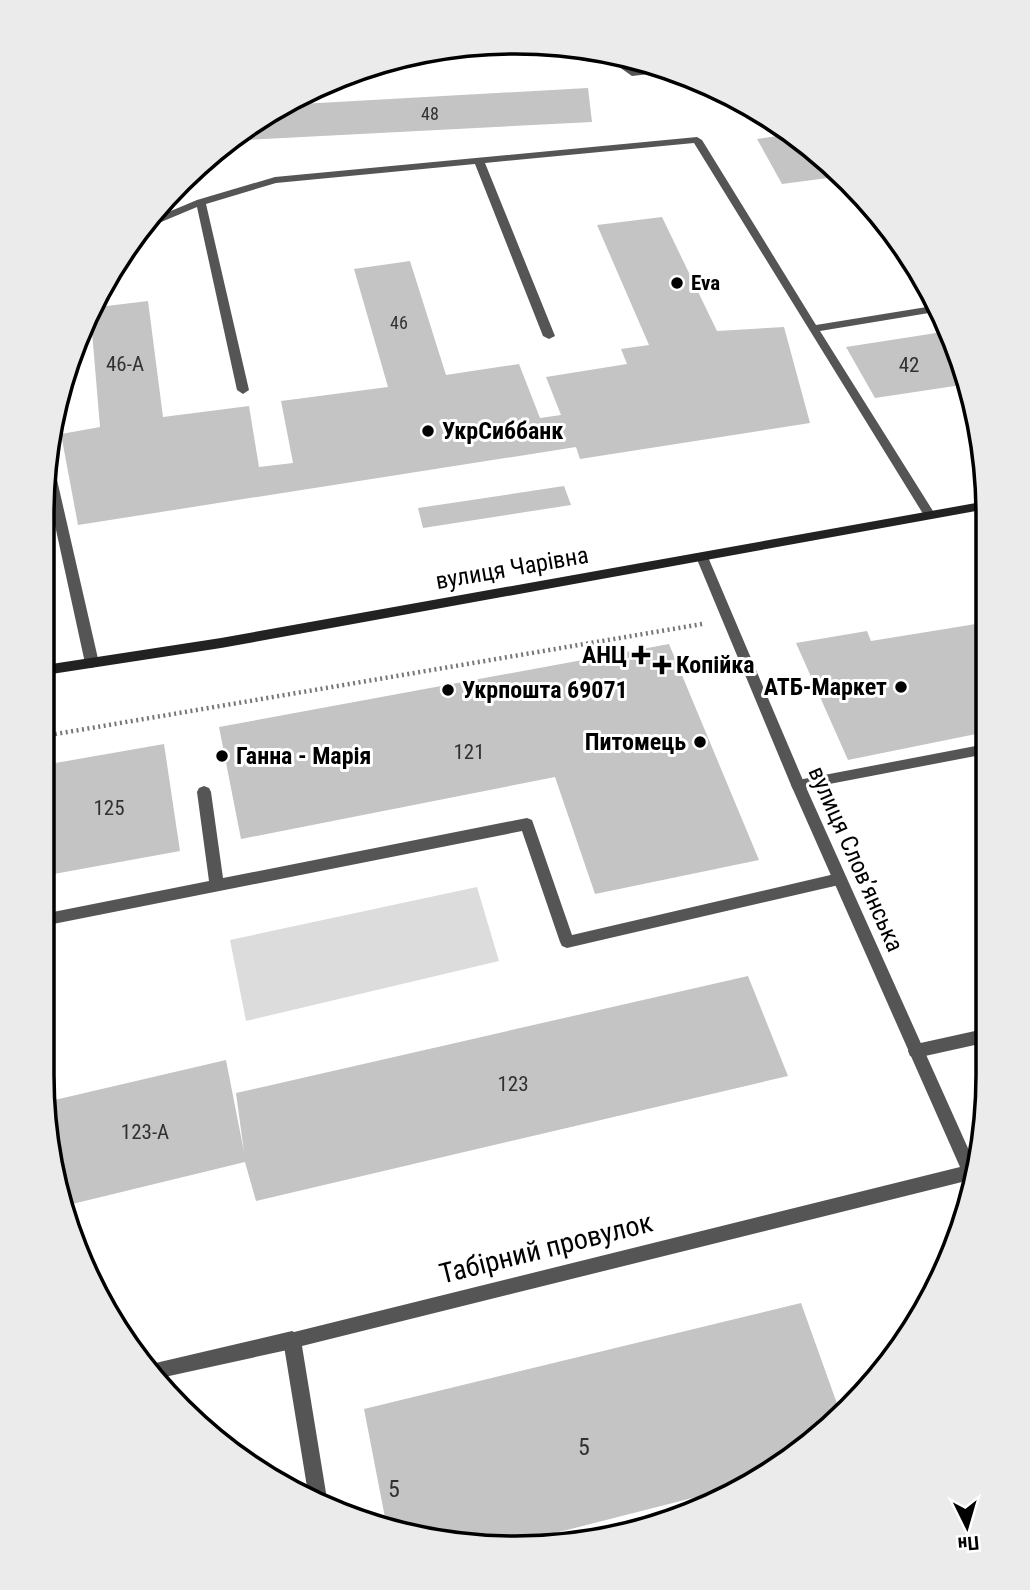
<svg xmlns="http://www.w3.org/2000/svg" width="1030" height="1590" font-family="'Roboto Condensed',sans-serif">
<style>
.green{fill:#dcdcdc}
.building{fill:#c4c4c4}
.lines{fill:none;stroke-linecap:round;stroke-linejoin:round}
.path{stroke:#777;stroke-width:4.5;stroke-dasharray:2 3.5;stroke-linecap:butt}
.lane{fill:#555;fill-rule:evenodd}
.street{fill:#555;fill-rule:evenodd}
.secondary{fill:#222;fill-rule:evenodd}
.poi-dot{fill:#000;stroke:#fff;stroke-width:2.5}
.labels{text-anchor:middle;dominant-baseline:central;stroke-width:6;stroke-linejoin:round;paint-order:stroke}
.far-number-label{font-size:18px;fill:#313131}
.far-poi-label{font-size:21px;font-weight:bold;fill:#000;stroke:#fff;text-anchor:start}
.number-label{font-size:21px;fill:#313131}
.poi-label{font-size:24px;font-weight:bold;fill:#000;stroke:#fff;text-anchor:start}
.street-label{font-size:24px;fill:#000;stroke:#fff}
.near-number-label{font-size:24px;fill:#313131}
.near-street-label{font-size:28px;fill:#000;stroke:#fff}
.rim{fill:none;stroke:#000;stroke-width:3.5}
</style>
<rect width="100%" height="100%" fill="#fff"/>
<path class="green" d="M477 887 499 961 246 1021 230 940Z"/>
<path class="building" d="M588 88 592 122 226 141 283 105Z
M792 134 827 159 843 176 782 184 757 139Z
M662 217 717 331 784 327 810 423 580 459 576 447 78 525 61 434 100 427 90 308 148 301 163 417 249 406 259 467 293 463 281 401 388 387 354 269 410 261 446 375 519 364 540 418 561 415 546 377 627 364 621 349 649 345 597 225Z
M949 331 968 384 875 398 846 347Z
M564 486 571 505 423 528 418 508Z
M982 623 986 631V732L848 760 796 643 867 631 871 641Z
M669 644 759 860 595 894 555 777 241 839 219 727Z
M164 744 180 851 43 876 44 765Z
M748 976 788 1076 256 1201 245 1162 64 1206 46 1102 226 1060 244 1152 236 1093Z
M801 1303 840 1412 755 1482 512 1544 484 1547 387 1528 364 1409Z"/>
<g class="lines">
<path class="path" d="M44 736 702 624"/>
<path class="lane" d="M598 52 612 54 634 70 666 67 675 71 632 76Z
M697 137 702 140 816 325 939 305 941 311 820 331 933 511 935 514 933 517H925L694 143 485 163 555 336 549 339 543 336 475 164 276 183 206 204 249 390 243 394 237 390 197 207 142 230 147 221 197 200 275 177Z
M46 454 52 458 99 663 92 668 85 663 46 484Z
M986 744V754L798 790 793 789 791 785 793 781 798 780Z
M204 786 209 788 211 792 223 878 527 818 532 820 572 935 839 873 844 875 846 879 844 883 839 885 567 948 562 946 560 942 522 831 43 926V914L209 881 197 792 199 788Z
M984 1029V1043L916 1058 910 1056 908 1051 910 1046 916 1044Z
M292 1331 298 1334 301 1340 298 1346 292 1349 160 1378 147 1365Z"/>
<path class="street" d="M702 553 708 557 805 785 976 1166 971 1184 966 1181 302 1346 327 1499 326 1503 308 1493 283 1340 286 1334 960 1167 791 785 696 557Z"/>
<path class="secondary" d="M987 501V509L221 648 45 675V665L221 638Z"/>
</g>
<g class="poi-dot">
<circle cx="677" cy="283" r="7"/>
<circle cx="428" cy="431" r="7"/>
<path d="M637.5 644.5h7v7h7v7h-7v7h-7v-7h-7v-7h7z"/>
<path d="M658.5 654.5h7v7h7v7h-7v7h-7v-7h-7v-7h7z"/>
<circle cx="901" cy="687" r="7"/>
<circle cx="448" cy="690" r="7"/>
<circle cx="700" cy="742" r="7"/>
<circle cx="222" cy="756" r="7"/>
</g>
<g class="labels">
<g class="far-number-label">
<text x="430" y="113">48</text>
<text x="399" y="322">46</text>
</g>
<g class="far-poi-label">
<text x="691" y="283">Eva</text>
</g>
<g class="number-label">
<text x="125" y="364">46-А</text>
<text x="909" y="365">42</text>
<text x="469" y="752">121</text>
<text x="109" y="808">125</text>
<text x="513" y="1084">123</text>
<text x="145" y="1132">123-А</text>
</g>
<g class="poi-label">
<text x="442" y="431">УкрСиббанк</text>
<text x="627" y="655" text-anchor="end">АНЦ</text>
<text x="676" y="665">Копійка</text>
<text x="887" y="687" text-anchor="end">АТБ-Маркет</text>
<text x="462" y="690">Укрпошта 69071</text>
<text x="686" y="742" text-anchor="end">Питомець</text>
<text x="236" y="756">Ганна - Марія</text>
</g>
<g class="street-label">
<text transform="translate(512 568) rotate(-10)">вулиця Чарівна</text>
<text transform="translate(856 859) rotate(66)">вулиця Слов’янська</text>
</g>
<g class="near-number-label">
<text x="584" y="1447">5</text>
<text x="394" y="1489">5</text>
</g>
<g class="near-street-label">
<text transform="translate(546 1248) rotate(-14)">Табірний провулок</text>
</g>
</g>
<path d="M0 0H1030V1590H0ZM515 54H515A461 461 0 0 1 976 515V1075A461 461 0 0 1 515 1536H515A461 461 0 0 1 54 1075V515A461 461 0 0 1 515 54Z" fill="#ebebeb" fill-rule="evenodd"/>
<path class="rim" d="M515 54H515A461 461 0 0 1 976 515V1075A461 461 0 0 1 515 1536H515A461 461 0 0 1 54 1075V515A461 461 0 0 1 515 54Z"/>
<g transform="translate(967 1527) rotate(175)" stroke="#ffffff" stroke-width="5" paint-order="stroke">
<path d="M0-5L12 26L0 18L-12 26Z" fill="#000000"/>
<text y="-10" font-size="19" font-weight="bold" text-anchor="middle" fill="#000000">Пн</text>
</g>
</svg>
